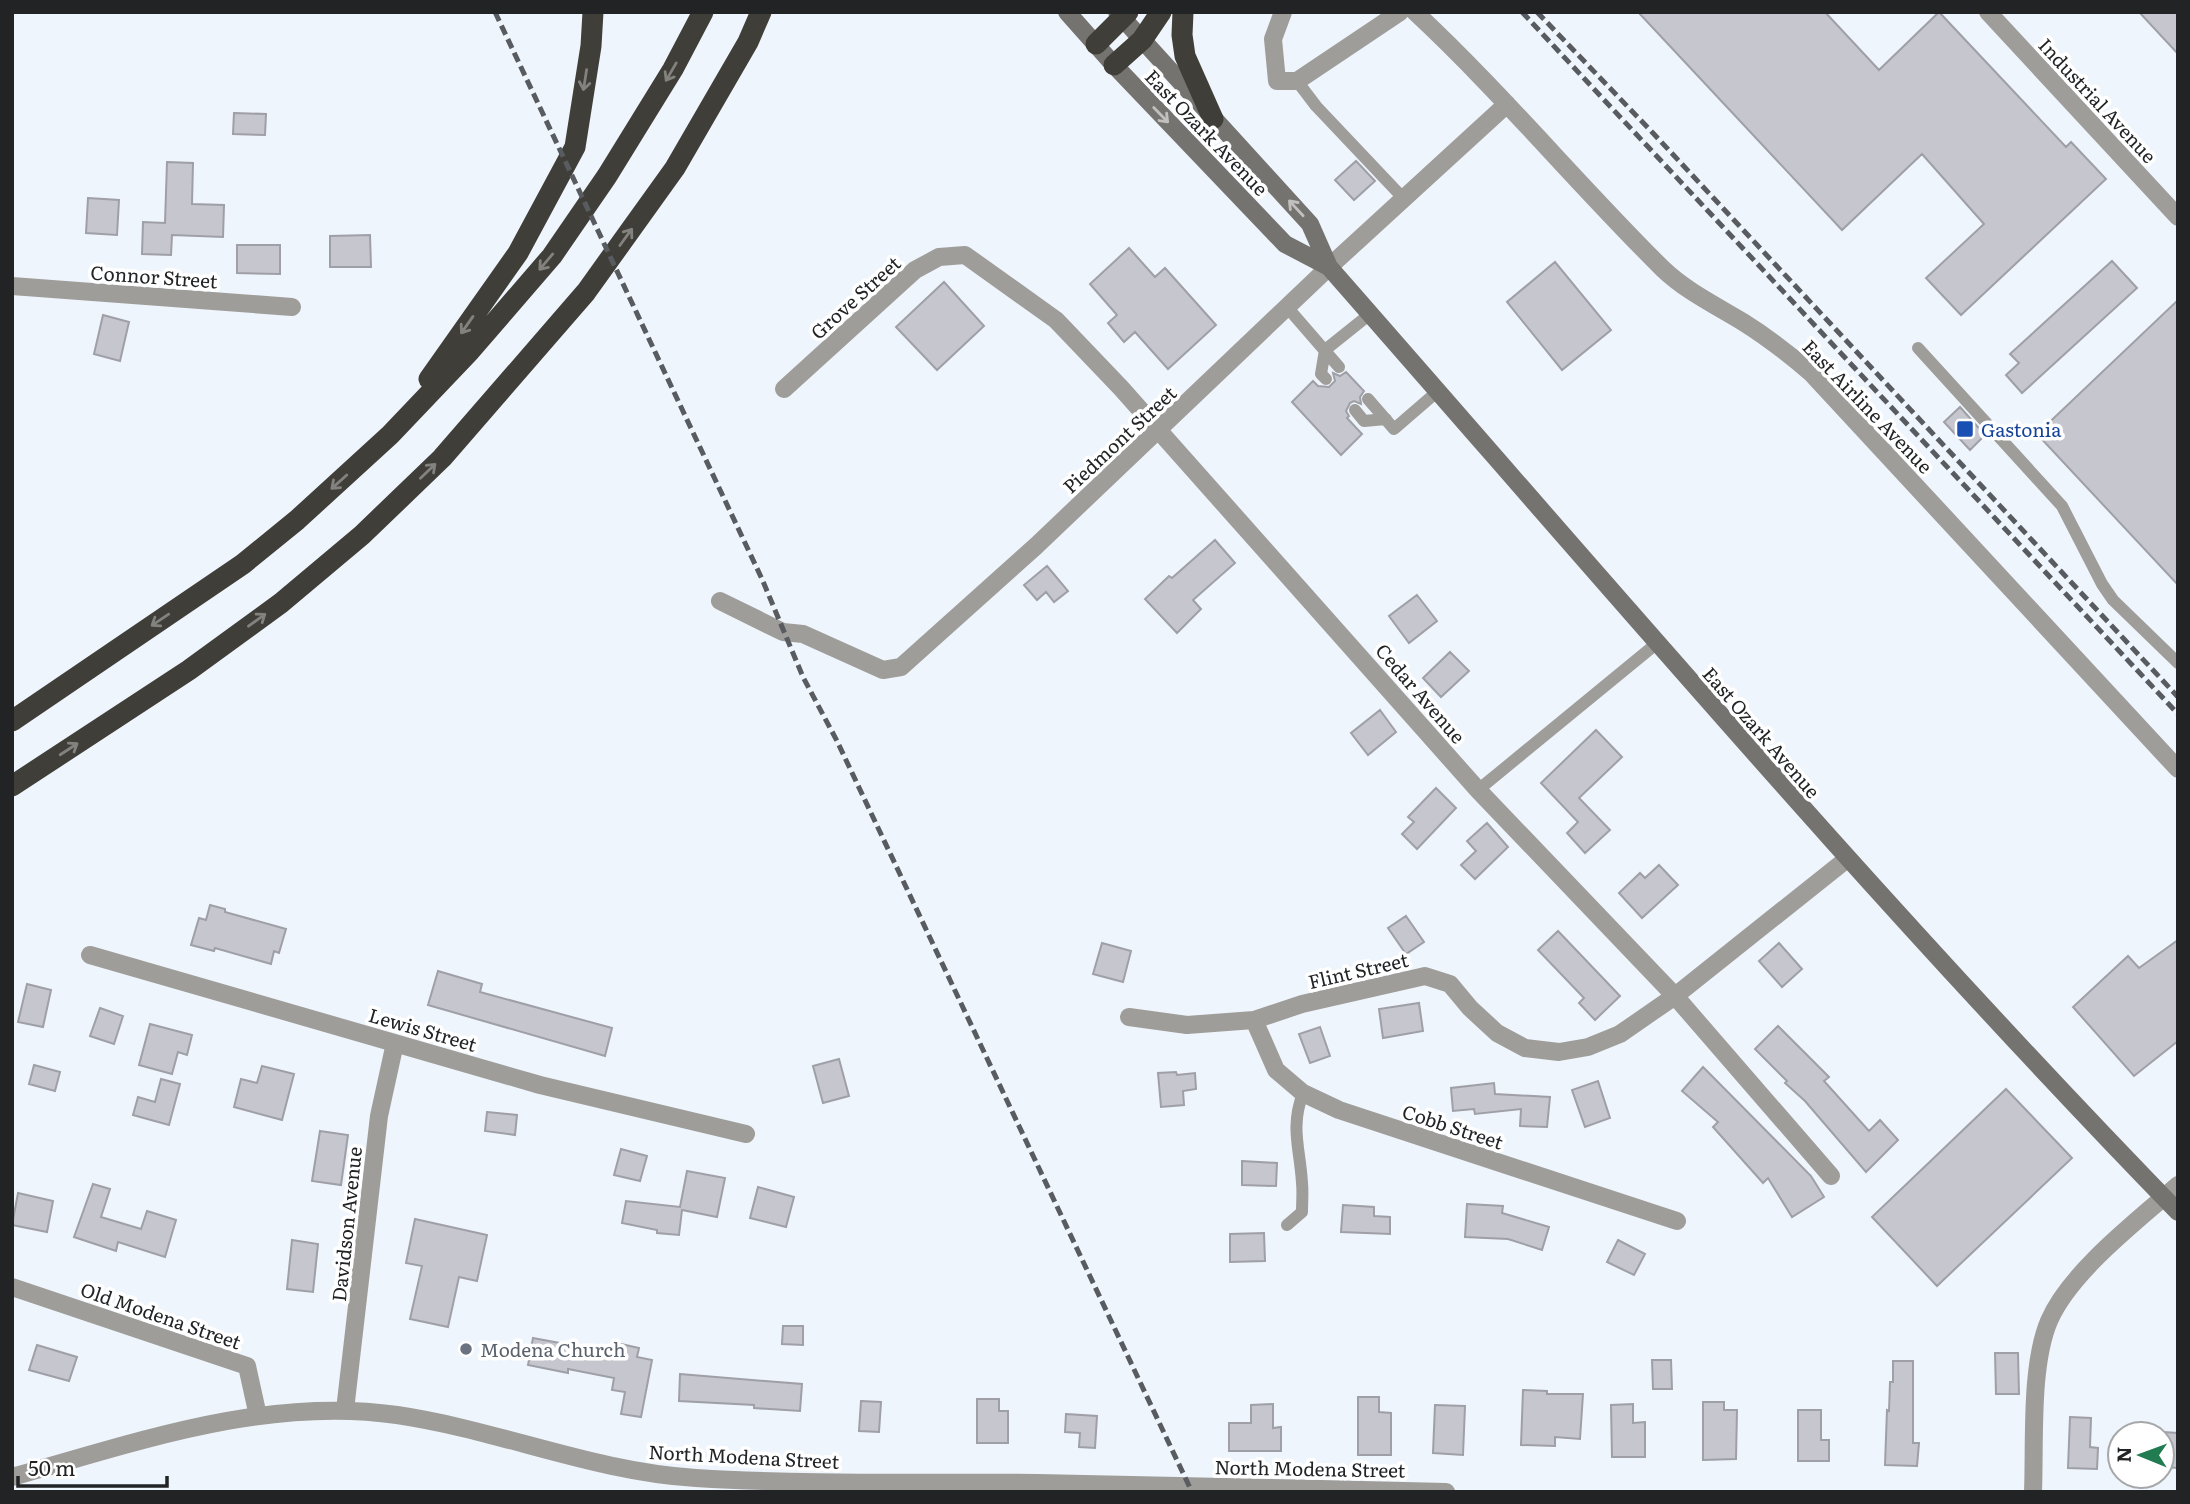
<svg xmlns="http://www.w3.org/2000/svg" width="2190" height="1504" font-family="Literata,serif">
<style>
.building{fill:#c6c6ce;stroke:#9f9fa7;stroke-width:2}
.lines{fill:none;stroke-linecap:round;stroke-linejoin:round}
.service{stroke:#9e9d9a;stroke-width:12}
.minor{stroke:#9e9d9a;stroke-width:18}
.tertiary{stroke:#9e9d9a;stroke-width:18}
.secondary{stroke:#75736f;stroke-width:18}
.motorway{stroke:#403e38;stroke-width:21}
.rail{stroke:#585b5f;stroke-width:5;stroke-dasharray:10 5;stroke-linecap:butt}
.oneway{stroke:#83827e}
.oneway2{stroke:#c1c0be}
.transit-dot{fill:#1a4fb4;stroke:#fff;stroke-width:2.5}
.worship-dot{fill:#6b7280;stroke:#fff;stroke-width:2.5}
.labels{text-anchor:middle;dominant-baseline:central;stroke-width:7;stroke-linejoin:round;paint-order:stroke}
.street-label{font-size:19px;fill:#212325;stroke:#fff}
.transit-label{font-size:19px;fill:#164399;stroke:#fff;text-anchor:start}
.worship-label{font-size:19px;fill:#5b616d;stroke:#fff;text-anchor:start}
</style>
<rect width="100%" height="100%" fill="#eff5fc"/>
<path class="building" d="M1638 12H1825L1879 70 1939 12 2066 147 2071 142 2106 179 1961 315 1926 278 1984 224 1922 154 1842 230Z
M2139 12H2178V54Z
M234 113 266 114 265 135 233 134Z
M1356 161 1375 181 1354 200 1335 180Z
M167 162 193 163 192 204 224 205 223 237 172 235 171 255 142 254 143 222 165 223Z
M88 198 119 200 117 235 86 233Z
M370 235 371 267H330V236Z
M237 245H280V274L237 273Z
M1129 248 1155 277 1165 268 1216 325 1168 369 1135 332 1124 342 1108 323 1117 315 1090 284Z
M2112 261 2137 288 2022 393 2006 375 2019 363 2010 354Z
M1555 262 1611 330 1562 370 1507 302Z
M944 282 984 326 937 370 896 327Z
M2178 300V585L2037 434Z
M103 315 129 322 120 361 94 354Z
M1346 372 1364 391 1360 397 1361 404 1354 401 1350 403 1346 411 1349 416 1347 418 1362 434 1341 455 1292 402 1313 381 1318 386 1329 387 1335 381 1333 373 1340 376Z
M1960 407 1985 435 1970 450 1944 422Z
M1215 540 1235 563 1193 600 1201 609 1177 633 1145 599 1169 576 1172 578Z
M1047 566 1068 591 1054 602 1046 592 1037 600 1024 585Z
M1417 595 1437 621 1409 643 1389 616Z
M1450 652 1469 671 1441 697 1423 678Z
M1380 710 1396 732 1368 755 1351 733Z
M1596 730 1622 757 1579 798 1610 830 1585 853 1567 833 1578 822 1541 783Z
M1436 788 1456 808 1417 849 1402 834 1414 822 1408 817Z
M1487 823 1508 847 1475 879 1461 865 1476 851 1467 841Z
M1659 865 1678 885 1642 918 1619 893 1640 873 1645 878Z
M210 905 225 909V912L286 929 279 953 274 951 271 964 215 948 214 951 191 945 199 918 206 920Z
M1406 916 1424 942 1406 954 1388 928Z
M1558 931 1620 996 1595 1020 1579 1003 1584 998 1538 950Z
M2178 940V1041L2134 1076 2073 1007 2128 956 2139 968Z
M1102 943 1131 951 1123 982 1093 974Z
M1779 943 1802 969 1782 987 1759 961Z
M438 971 482 984 480 992 612 1028 605 1056 428 1005Z
M27 984 51 990 43 1027 18 1022Z
M1419 1003 1423 1031 1383 1038 1379 1009Z
M100 1008 123 1016 114 1044 90 1036Z
M150 1024 192 1035 187 1055 178 1052 172 1074 139 1065Z
M1778 1026 1829 1077 1824 1081 1869 1131 1880 1120 1898 1140 1866 1172 1805 1101 1785 1083 1787 1081 1755 1049Z
M1320 1027 1330 1056 1310 1063 1299 1034Z
M839 1059 849 1096 823 1103 813 1066Z
M34 1065 60 1072 55 1091 29 1084Z
M262 1066 294 1074 282 1120 234 1107 241 1079 257 1083Z
M1703 1067 1811 1176 1824 1197 1792 1217 1768 1178 1763 1183 1713 1127 1718 1122 1682 1091Z
M1176 1072 1177 1075 1195 1073 1196 1089 1183 1091 1184 1105 1161 1107 1158 1073Z
M161 1079 180 1084 169 1125 133 1115 138 1097 155 1102Z
M1598 1081 1610 1118 1585 1127 1572 1090Z
M1494 1083 1495 1094 1550 1097 1547 1127 1520 1126 1521 1109 1475 1114 1474 1109 1453 1111 1451 1088Z
M2006 1089 2072 1158 1937 1286 1872 1217Z
M487 1112 517 1115 515 1135 485 1131Z
M320 1131 348 1135 341 1185 312 1181Z
M621 1149 647 1156 640 1181 614 1175Z
M1242 1161 1277 1163 1276 1186 1242 1185Z
M687 1171 725 1178 717 1217 682 1210 679 1235 657 1233V1230L622 1223 626 1201 680 1207Z
M93 1184 110 1189 101 1217 141 1229 147 1211 176 1220 165 1257 118 1242 116 1251 74 1237Z
M758 1187 794 1197 786 1227 750 1218Z
M18 1193 53 1201 47 1232 12 1225Z
M1467 1204 1503 1206 1502 1213 1549 1227 1542 1250 1508 1239 1465 1237Z
M1343 1205 1374 1207V1216L1390 1217V1234L1341 1232Z
M415 1219 487 1235 477 1281 459 1277 448 1327 410 1319 422 1266 406 1263Z
M1264 1233 1265 1261 1230 1262V1234Z
M292 1240 318 1244 313 1292 287 1289Z
M1618 1240 1645 1254 1634 1275 1607 1262Z
M783 1326H803V1345L782 1344Z
M533 1338 619 1354 621 1344 639 1348 637 1357 652 1360 641 1417 621 1414 625 1392 612 1390 614 1378 568 1369V1373L528 1365Z
M37 1345 77 1357 69 1381 29 1370Z
M1995 1353H2018L2019 1394H1996Z
M1652 1360H1671L1672 1389H1653Z
M1893 1361H1913V1443H1919L1917 1466 1885 1465 1887 1410 1889 1411 1890 1382H1893Z
M680 1374 802 1384 800 1411 754 1408V1405L679 1401Z
M1523 1390 1547 1391V1394H1583L1580 1439 1555 1437V1446L1521 1445Z
M1358 1397H1379V1412L1391 1413V1455H1358Z
M977 1399H999V1411H1008V1443H977Z
M861 1401 881 1402 879 1432 859 1431Z
M1703 1402H1724V1410H1737L1736 1459 1703 1460Z
M1273 1404V1428L1281 1427V1451H1229V1423H1251V1405Z
M1633 1404V1423L1645 1422V1457H1612L1611 1405Z
M1435 1405 1465 1406 1463 1455 1433 1453Z
M1798 1410H1821V1440H1829V1461H1798Z
M1066 1414 1097 1416 1095 1448 1079 1447 1080 1433 1065 1432Z
M2070 1417 2091 1418 2090 1447 2098 1448 2097 1469 2068 1468Z
M2163 1432 2178 1433V1468L2162 1467Z"/>
<g class="lines">
<path class="service" d="M1297 81 1316 106 1404 199
M1287 307 1339 367
M1918 348 2062 506 2102 584 2113 600 2178 663
M1326 379 1321 374 1325 350 1370 314
M1368 399 1394 429 1438 391
M1355 410 1364 421 1386 419
M1478 790 1656 644
M1287 1225 1302 1212C1302 1202 1303 1192 1302 1183 1300 1148 1290 1128 1303 1093"/>
<path class="minor" d="M1283 12 1273 39 1277 81H1297L1400 12
M1415 12C1502 93 1578 185 1663 269 1686 291 1715 305 1743 322 1767 337 1789 354 1811 373L2178 769
M1988 12 2178 217
M12 286 292 307
M784 389 915 270 939 257 965 255 1056 320 1121 388 1478 790 1675 996 1831 1176
M720 601 783 632 803 634 883 670 901 667 1036 546 1329 267 1507 104
M90 955 540 1085 746 1134
M1129 1017 1187 1025 1254 1020 1302 1004 1425 976 1450 984 1470 1008 1497 1033 1525 1048 1559 1052 1588 1047 1620 1034 1675 996 1847 859
M1254 1020 1276 1070 1303 1093 1339 1110 1677 1221
M12 1287 247 1366 258 1416
M345 1410 379 1116 395 1043
M2033 1492C2035 1442 2030 1366 2049 1321 2070 1272 2137 1221 2178 1185"/>
<path class="tertiary" d="M12 1477C137 1442 266 1396 397 1415 499 1430 594 1472 696 1478 810 1485 924 1482 1038 1483 1174 1485 1310 1489 1446 1492"/>
<path class="secondary" d="M1067 12 1114 65 1285 244 1329 267
M1117 12 1310 224 1329 267C1608 585 1882 908 2178 1212"/>
<path class="motorway" d="M1183 12 1182 35 1185 56 1213 119
M1096 44 1128 12
M1114 65 1142 40 1161 12
M429 379 518 253 575 147 591 46 593 12
M12 721 243 564 297 520 390 435 470 351 552 256 607 176 673 69 703 12
M12 786 189 670 281 603 362 535 442 458 586 292 675 168 748 42 761 12"/>
<path class="rail" d="M495 12 762 579 803 677 837 741 1192 1492
M1522 12 2178 714
M1537 12 1652 132 2178 697"/>
</g>
<defs><path id="oneway-shaft" d="M-6 0H5M1.5-3L5.5 0L1.5 3" fill="none" stroke-width="1.6" stroke-linecap="round" stroke-linejoin="round" transform="scale(1.75)"/></defs>
<g class="oneway">
<use href="#oneway-shaft" transform="translate(671 72) rotate(120)"/>
<use href="#oneway-shaft" transform="translate(585 80) rotate(99)"/>
<use href="#oneway-shaft" transform="translate(626 237) rotate(-54)"/>
<use href="#oneway-shaft" transform="translate(546 262) rotate(130)"/>
<use href="#oneway-shaft" transform="translate(467 325) rotate(125)"/>
<use href="#oneway-shaft" transform="translate(428 471) rotate(-44)"/>
<use href="#oneway-shaft" transform="translate(339 482) rotate(138)"/>
<use href="#oneway-shaft" transform="translate(160 620) rotate(146)"/>
<use href="#oneway-shaft" transform="translate(257 620) rotate(-36)"/>
<use href="#oneway-shaft" transform="translate(69 749) rotate(-33)"/>
</g>
<g class="oneway2">
<use href="#oneway-shaft" transform="translate(1161 115) rotate(46)"/>
<use href="#oneway-shaft" transform="translate(1296 208) rotate(-133)"/>
</g>
<rect class="transit-dot" x="1956" y="420" width="18" height="18" rx="3.5"/>
<circle class="worship-dot" cx="466" cy="1349" r="7"/>
<g class="labels">
<g class="street-label">
<text transform="translate(2098 100) rotate(47)">Industrial Avenue</text>
<text transform="translate(1207 132) rotate(46)">East Ozark Avenue</text>
<text transform="translate(154 276) rotate(4)">Connor Street</text>
<text transform="translate(855 297) rotate(-42)">Grove Street</text>
<text transform="translate(1868 406) rotate(46)">East Airline Avenue</text>
<text transform="translate(1119 439) rotate(-43)">Piedmont Street</text>
<text transform="translate(1421 693) rotate(49)">Cedar Avenue</text>
<text transform="translate(1762 732) rotate(49)">East Ozark Avenue</text>
<text transform="translate(1358 970) rotate(-13)">Flint Street</text>
<text transform="translate(423 1029) rotate(16)">Lewis Street</text>
<text transform="translate(1453 1126) rotate(18)">Cobb Street</text>
<text transform="translate(346 1224) rotate(-84)">Davidson Avenue</text>
<text transform="translate(161 1315) rotate(19)">Old Modena Street</text>
<text transform="translate(744 1456) rotate(3)">North Modena Street</text>
<text transform="translate(1310 1468) rotate(1)">North Modena Street</text>
</g>
<g class="transit-label">
<text x="1981" y="429">Gastonia</text>
</g>
<g class="worship-label">
<text x="480" y="1349">Modena Church</text>
</g>
</g>
<rect width="2190" height="1504" fill="none" stroke="#212325" stroke-width="28"/>
<g transform="translate(2141 1455) rotate(271)"><circle r="33" fill="#ffffff" stroke="#a6a7a8" stroke-width="2"/>
<path d="M0-5L12 26L0 18L-12 26Z" fill="#217c52"/>
<text y="-10" font-size="19" font-weight="bold" text-anchor="middle" fill="#212325">N</text>
</g>
<path d="M18 1476v10h149v-10" fill="none" stroke="#212325" stroke-width="3.5"/>
<text x="28" y="1476" font-size="21" fill="#212325" stroke="#ffffff" stroke-width="5" paint-order="stroke">50 m</text>
</svg>
